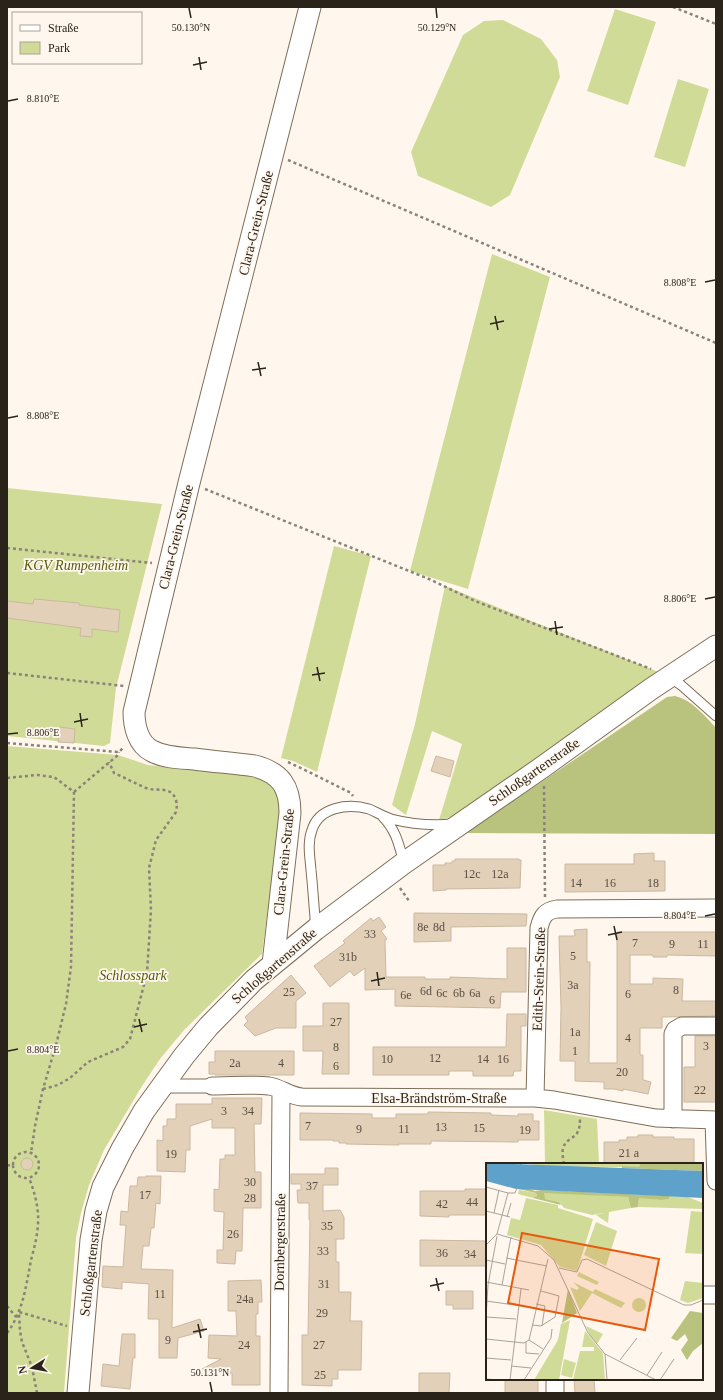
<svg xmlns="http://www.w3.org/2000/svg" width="723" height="1400" font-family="'Times New Roman',serif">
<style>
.green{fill:#d1db98}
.forest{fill:#b9c37d}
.building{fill:#e3d0b8;stroke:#cab8a0}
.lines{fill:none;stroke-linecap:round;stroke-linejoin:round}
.service-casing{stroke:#7e6e58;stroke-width:11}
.pedestrian-casing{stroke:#7e6e58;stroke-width:15}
.minor-casing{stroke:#7e6e58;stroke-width:19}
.tertiary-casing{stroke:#7e6e58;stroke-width:23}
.path{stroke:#8a8379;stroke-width:2.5;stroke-dasharray:3 3;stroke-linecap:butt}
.service{stroke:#fff;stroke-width:9}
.pedestrian{stroke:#fff;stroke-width:13}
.minor{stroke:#fff;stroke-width:17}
.tertiary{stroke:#fff;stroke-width:21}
.ticks{fill:none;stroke:#2a231a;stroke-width:1.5}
.labels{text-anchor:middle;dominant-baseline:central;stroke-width:3.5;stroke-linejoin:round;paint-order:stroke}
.number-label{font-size:12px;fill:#584e42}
.street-label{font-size:14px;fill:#2a231a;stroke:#fff7ed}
.park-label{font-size:14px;font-style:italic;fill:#555c09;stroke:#fff7ed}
.inset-river{fill:none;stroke:#5ea2cc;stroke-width:2}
.inset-road{fill:none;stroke:#aaa299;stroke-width:1}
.view{fill:#e8590c;fill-opacity:0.15;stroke:#e8590c;stroke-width:2}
.inset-edge{fill:none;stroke:#2a231a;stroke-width:2}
.ticks-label{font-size:10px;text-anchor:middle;fill:#2a231a;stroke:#fff7ed;stroke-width:3.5;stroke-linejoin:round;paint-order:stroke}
</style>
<rect width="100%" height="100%" fill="#fff7ed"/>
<path class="green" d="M615 9 656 22 628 105 587 91Z
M503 20 541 39 557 60 560 77 510 195 491 207 418 176 411 152 463 35 484 21Z
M678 79 709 89 685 167 654 157Z
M492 254 550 277 468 589 410 571Z
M7 488 162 504 116 688 110 743 104 746 7 736Z
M334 546 371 556 317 772 293 761 281 758Z
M445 586 661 673 461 815 439 820 462 744 432 731 406 815 392 805 415 724Z
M7 746 118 755 148 765 211 772 255 776 270 784 281 801 280 816 262 954 184 1030 160 1059 142 1086 104 1150 89 1185 81 1213 76 1238 64 1393H7Z
M544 1110 597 1119 599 1164H545Z"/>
<path class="forest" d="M675 696C692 700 704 715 716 728V834L466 833 667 697Z"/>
<path class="building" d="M34 599 79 603V605L120 610 118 632 92 629V637L80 636 81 628 7 618V601L33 604Z
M59 727 75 729 74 743 58 742Z
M436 756 454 761 450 777 431 771Z
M654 853V861H665V891L565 892V864H634V854Z
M455 859H519V860H521L520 888 446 889V890L433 891V865H445V863H452V861H455Z
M414 913 527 914 526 926 451 927V941L414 942Z
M379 917 386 927 381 931 387 939 385 940 386 977H425V979H450V977L507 979V948H526V992H501L500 1008 395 1006V989L365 990V968L354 976 350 971 330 987 314 966 345 943 343 941 371 918 373 921Z
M587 929V962H590L589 1063H617V932H716V956L667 955V957H653V955H630V984H653V978L683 979 682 1001H716V1016L662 1017V1028H640V1055H643V1080L651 1082 648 1094 623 1089V1091L614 1089H604V1082L575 1081V1061H560L561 1008 559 936H575L574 930Z
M291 975 306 993 296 1001V1028H276L255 1036 244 1025 248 1021 245 1017Z
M323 1003H349V1074H322L323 1051H303V1026H323Z
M507 1014H526V1026H521V1071H514L513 1076H473V1071H449V1075H373V1047H506Z
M695 1036H716V1102H684V1067H695Z
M215 1051H294V1075H215V1074H209V1062H215Z
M212 1098H262L261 1124H254L255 1172H261V1208H243L242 1251H236L235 1264 217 1263V1250H223L224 1212 214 1211V1189L219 1190 220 1159H225V1155H235V1128H212V1119L190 1126V1150H186L185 1172 157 1171V1140L163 1141V1126H167V1119H176V1104H212Z
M428 1112 491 1113V1115L518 1116V1114H533V1121H539V1140H518V1142L431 1141V1144H399V1145L346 1144V1143H339V1141H333V1140H300V1113L372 1114V1118H396V1114H428Z
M638 1135H653V1137H674V1139H694V1164H604V1142H619V1140H627V1137H638Z
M21 1164a6 6 0 1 1 12 0a6 6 0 1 1-12 0Z
M325 1168H338V1185H323V1211L340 1210 344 1217V1239H336V1262H339V1292H351L350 1321H362L361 1370H338V1379H332V1386L302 1385V1335H308L310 1221 309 1219V1203H298L297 1190H301V1184H291V1174H325Z
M146 1176H161L160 1204 156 1203 154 1228H151L149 1246H143L141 1269 173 1270 172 1328 200 1319 204 1331 178 1338 177 1358H159V1319H148L149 1284 122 1282V1289L102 1287 103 1266 123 1267 126 1225H120L121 1211 128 1212 130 1186H137L138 1177H146Z
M465 1189H487V1215H449V1217L420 1216V1191H465Z
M420 1240 487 1241V1266H420Z
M261 1280 262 1302H258V1314H256V1336H260V1385H232V1373H227V1369H202L221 1359 208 1358 209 1335 237 1336 236 1311H228V1281Z
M446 1291H473V1309H453V1305H446Z
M122 1334H135V1358H133L130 1389 101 1386 103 1364 119 1366Z
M419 1373H450L449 1393H419Z
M505 1379H538V1393H505Z
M574 1379H594L595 1393H575Z"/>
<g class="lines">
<g class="service-casing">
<path id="service" d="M670 677 681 685 716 716
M383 817C396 830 399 845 404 863
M316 928C314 909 313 889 311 870 310 857 307 843 312 830 319 807 348 803 369 809 376 812 383 816 391 819 411 824 432 826 452 824"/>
</g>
<g class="pedestrian-casing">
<path id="pedestrian" d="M162 1086H212"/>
</g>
<g class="minor-casing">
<path id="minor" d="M212 1086C230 1086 251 1084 269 1086 281 1088 290 1096 302 1097L535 1098 554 1100 656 1118 716 1120
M535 1098 539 928C542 916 545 911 557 909L716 908
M673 1119V1034L675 1030 682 1026H716
M714 1120 716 1181
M702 1295H716
M279 1393 281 1091
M555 1393V1379"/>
</g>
<g class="tertiary-casing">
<path id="tertiary" d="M273 964 290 813C290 787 281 773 255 766 235 763 215 762 194 759 181 758 165 758 152 751 138 744 134 726 134 712L189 483 310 7
M78 1393 91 1240 96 1211 103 1187 122 1149 144 1111 184 1056 208 1027 254 980 316 929 404 863 544 766 651 689 716 646"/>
</g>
<path class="path" d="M673 7 716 24
M288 160 716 343
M205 489 429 579 475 601 651 669
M7 548 152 563
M7 673 124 686
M7 743 119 752 124 747
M288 762 309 772 351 793 353 796
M7 778 37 775 54 777 74 792 71 967 66 1004 56 1045 43 1089 35 1126 31 1153
M544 786 545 897
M74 792 118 755 119 752
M400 888 409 901
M43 1089 58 1085 70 1078 88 1062 123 1047 130 1039 147 973 151 910 149 868 156 840 176 812C177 807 177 805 176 800 171 785 156 792 146 788 135 783 125 778 114 773L109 762
M13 1165a13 13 0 1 1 26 0a13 13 0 1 1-26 0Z
M564 1164C563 1159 562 1153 563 1148 568 1134 580 1142 580 1119
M7 1165 13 1166
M7 1306 16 1317
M7 1333C23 1312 26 1286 31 1260 35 1245 39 1230 38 1214 37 1202 34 1190 29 1178
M37 1393 32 1367 22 1342 20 1331 19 1312 67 1326"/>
<use href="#service" class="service"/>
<use href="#pedestrian" class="pedestrian"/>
<use href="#minor" class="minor"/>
<use href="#tertiary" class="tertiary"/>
</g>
<path class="ticks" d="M189 8 191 18M436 8 437 18M199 57 201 70M193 65 207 62M8 101 18 99M705 282 715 280M495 316 498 330M490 324 504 321M258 362 261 376M252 370 266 368M8 418 18 416M705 599 715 597M555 621 557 635M549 629 563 627M317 667 320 681M312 675 325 673M80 713 82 727M74 722 88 719M8 734 18 733M705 916 715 914M614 926 617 940M608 935 622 932M377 972 379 986M371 981 385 978M139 1019 142 1032M134 1027 147 1024M8 1051 18 1049M436 1278 439 1291M430 1286 444 1283M198 1324 201 1338M193 1332 207 1329M210 1382 212 1392"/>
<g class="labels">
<g class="number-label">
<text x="472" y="874">12c</text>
<text x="500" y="874">12a</text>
<text x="576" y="883">14</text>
<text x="610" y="883">16</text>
<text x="653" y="883">18</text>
<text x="423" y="927">8e</text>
<text x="439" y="927">8d</text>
<text x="370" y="934">33</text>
<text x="635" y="943">7</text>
<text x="672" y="944">9</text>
<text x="703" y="944">11</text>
<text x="573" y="956">5</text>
<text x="348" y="957">31b</text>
<text x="573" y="985">3a</text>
<text x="676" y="990">8</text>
<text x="426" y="991">6d</text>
<text x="289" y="992">25</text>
<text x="442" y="993">6c</text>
<text x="459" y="993">6b</text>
<text x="475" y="993">6a</text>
<text x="628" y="994">6</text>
<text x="406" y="995">6e</text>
<text x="492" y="1000">6</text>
<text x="336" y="1022">27</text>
<text x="575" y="1032">1a</text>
<text x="628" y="1038">4</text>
<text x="706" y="1046">3</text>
<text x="336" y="1047">8</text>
<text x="575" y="1051">1</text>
<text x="435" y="1058">12</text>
<text x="387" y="1059">10</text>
<text x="483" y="1059">14</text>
<text x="503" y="1059">16</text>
<text x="235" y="1063">2a</text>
<text x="281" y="1063">4</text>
<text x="336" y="1066">6</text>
<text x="622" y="1072">20</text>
<text x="700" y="1090">22</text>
<text x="224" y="1111">3</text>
<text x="248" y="1111">34</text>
<text x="308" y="1126">7</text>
<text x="441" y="1127">13</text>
<text x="479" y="1128">15</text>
<text x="359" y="1129">9</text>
<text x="404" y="1129">11</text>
<text x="525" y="1130">19</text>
<text x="629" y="1153">21 a</text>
<text x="171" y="1154">19</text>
<text x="250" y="1182">30</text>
<text x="312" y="1186">37</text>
<text x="145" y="1195">17</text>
<text x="250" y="1198">28</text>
<text x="472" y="1202">44</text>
<text x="442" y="1204">42</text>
<text x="327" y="1226">35</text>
<text x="233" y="1234">26</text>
<text x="323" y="1251">33</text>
<text x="442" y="1253">36</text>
<text x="470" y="1254">34</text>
<text x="324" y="1284">31</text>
<text x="160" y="1294">11</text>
<text x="245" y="1299">24a</text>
<text x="322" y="1313">29</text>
<text x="168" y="1340">9</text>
<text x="244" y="1345">24</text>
<text x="319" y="1345">27</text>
<text x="320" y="1375">25</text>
</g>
<g class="street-label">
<text transform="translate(256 223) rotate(-76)">Clara-Grein-Straße</text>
<text transform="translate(176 537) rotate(-76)">Clara-Grein-Straße</text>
<text transform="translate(534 772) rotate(-35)">Schloßgartenstraße</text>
<text transform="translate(284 862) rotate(-84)">Clara-Grein-Straße</text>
<text transform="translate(274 966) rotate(-41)">Schloßgartenstraße</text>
<text transform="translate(539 979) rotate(-88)">Edith-Stein-Straße</text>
<text x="439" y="1098">Elsa-Brändström-Straße</text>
<text transform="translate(280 1242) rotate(-89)">Dornbergerstraße</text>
<text transform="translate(91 1263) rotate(-83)">Schloßgartenstraße</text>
</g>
<g class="park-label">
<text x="76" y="565">KGV Rumpenheim</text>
<text x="133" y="975">Schlosspark</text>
</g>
</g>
<g transform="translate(486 1163)">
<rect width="217" height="217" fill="#fff7ed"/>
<path d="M39 0H154L153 4H129L53 3ZM33 27 50 30 51 33 47 35 32 31ZM59 29 142 34 145 45 123 49 122 60 110 52 118 50 106 52 78 45 73 39 59 36 56 33ZM183 33 202 34 217 40V46L152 44 153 34 176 37 182 36ZM40 35 72 42V45L107 56 91 108 74 104 55 82 21 72 25 55 34 57ZM205 48 217 49V91L199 90ZM110 59 131 68 120 103 98 92ZM93 109 113 119 111 122 91 113ZM199 118 217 120V135L202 140 194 137ZM87 119 107 129 109 126 139 140 135 145 106 130 94 148 84 124 91 127 93 125ZM146 142a7 7 0 1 1 14 0a7 7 0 1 1-14 0ZM84 157 73 217H48L72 177 75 161ZM100 163 117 171 111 181 104 173ZM99 168 117 190 119 217H87L94 188H108V184H96ZM78 196 90 200 86 215 75 212Z" fill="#d1db98"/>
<path d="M154 0H217V8L136 5V3L153 4ZM40 25 49 28 56 27 183 33V36L176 37 153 35 152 44 145 45 142 34 58 30 59 36 73 39 75 42 47 35 51 33 50 30 32 26ZM82 126 91 150 76 160ZM204 148 217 150V180L207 188 201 197 195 187 202 177 199 171 191 178 185 175Z" fill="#b9c37d"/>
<path d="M0 0 217 8V35L30 26 0 18Z" fill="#5ea2cc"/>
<path class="inset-river" d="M32 25 35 0"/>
<path class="inset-road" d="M0 24 22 30M22 30H29L31 25M0 48 24 54M8 50 13 27M21 54 25 40M11 71 52 83 68 97 102 170 119 191 121 217M11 71 22 30M11 73 2 122 0 154 30 156M0 82 11 71M20 95 61 103M0 97 19 101M73 105 91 109 96 97 101 96 198 142H205L217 137M0 119 43 127M16 122 25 74M0 138 50 145M50 141 59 143 56 163M46 162 55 163 69 154 73 133 55 128M0 176 38 180 43 177M43 177 62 96M43 177 57 186M40 179V190L53 191M119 191 170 217M0 195 25 197M134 197 151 175M25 203 45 205M161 212 176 189M0 216 14 217M24 217 35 126M38 217 65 175 66 166M174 217 188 196"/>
<path class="view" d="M36 70 173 96 159 167 22 140Z"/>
<rect width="217" height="217" class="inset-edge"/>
</g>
<g class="ticks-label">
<text x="191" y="31">50.130°N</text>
<text x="437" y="31">50.129°N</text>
<text x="43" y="102">8.810°E</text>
<text x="680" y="286">8.808°E</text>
<text x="43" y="419">8.808°E</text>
<text x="680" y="602">8.806°E</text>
<text x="43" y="736">8.806°E</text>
<text x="680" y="919">8.804°E</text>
<text x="43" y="1053">8.804°E</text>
<text x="210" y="1376">50.131°N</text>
</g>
<rect width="723" height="1400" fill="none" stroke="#2a231a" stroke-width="16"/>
<rect x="12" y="12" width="130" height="52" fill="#fff7ed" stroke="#aaa299"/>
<rect x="20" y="25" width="20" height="6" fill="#ffffff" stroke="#aaa299"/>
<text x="48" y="32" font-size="12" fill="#2a231a">Straße</text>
<rect x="20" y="42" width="20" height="12" fill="#d1db98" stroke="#aaa299"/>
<text x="48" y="52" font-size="12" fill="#2a231a">Park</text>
<g transform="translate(32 1368) rotate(259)" stroke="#fff7ed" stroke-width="3" paint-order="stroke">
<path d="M0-3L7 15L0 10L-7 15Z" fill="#2a231a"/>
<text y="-6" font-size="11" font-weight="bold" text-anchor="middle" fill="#2a231a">N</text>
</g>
</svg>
